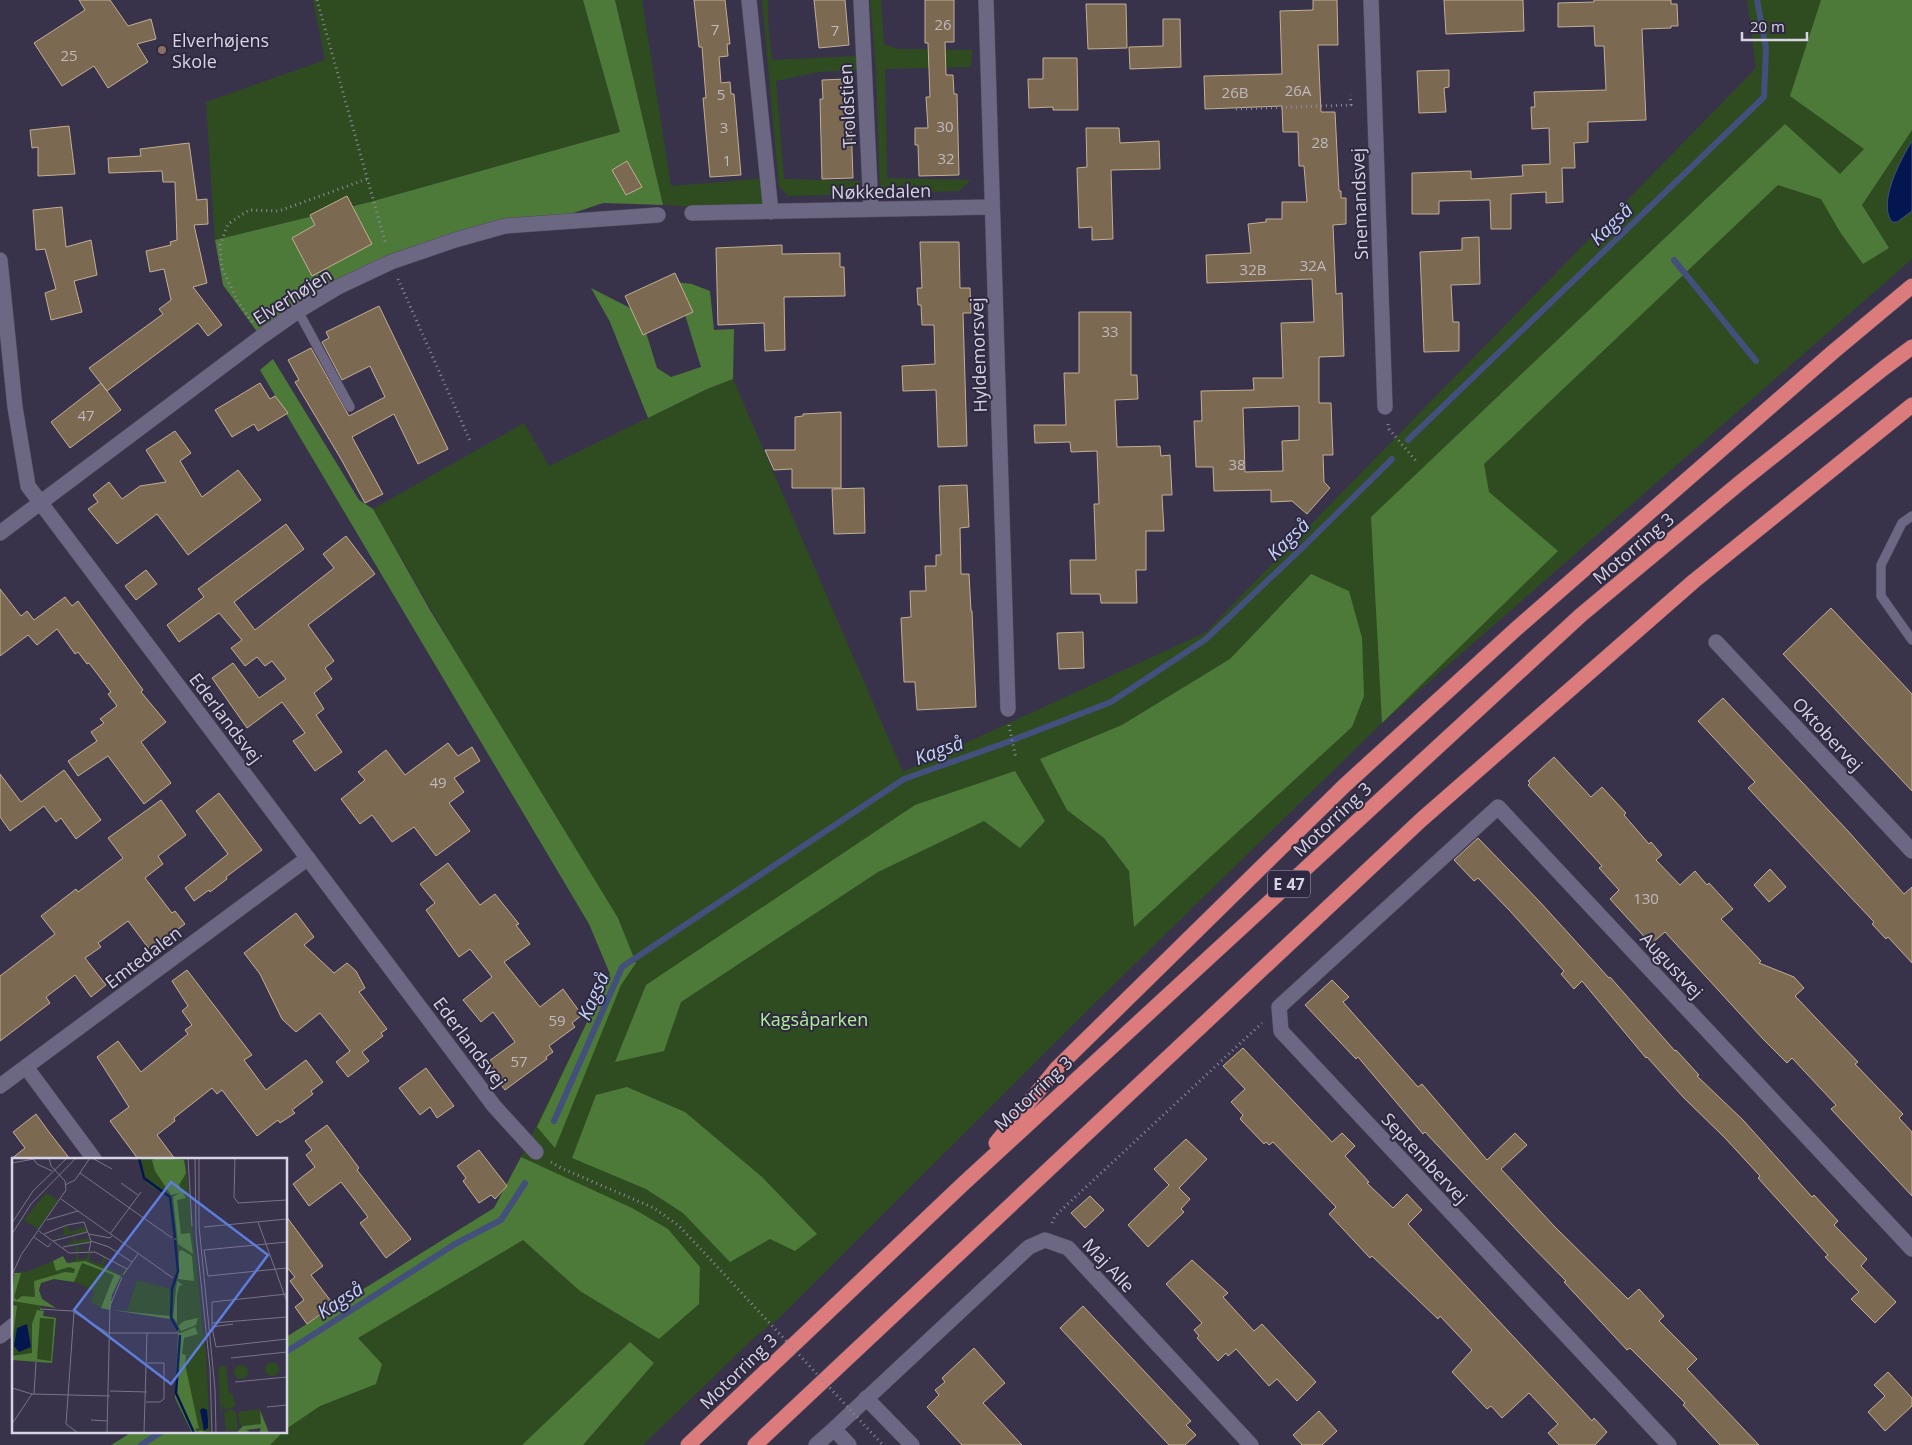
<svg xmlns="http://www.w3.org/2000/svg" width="1912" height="1445" font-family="'Open Sans',sans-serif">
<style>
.green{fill:#2f4c21}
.forest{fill:#4d7a38}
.water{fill:#041650;stroke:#434f7c}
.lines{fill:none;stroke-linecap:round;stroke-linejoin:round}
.stream{stroke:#434f7c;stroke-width:6}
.building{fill:#7b6951;stroke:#c2af95;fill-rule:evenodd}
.lane-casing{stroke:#534e62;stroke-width:10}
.street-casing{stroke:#534e62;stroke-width:16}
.highway-casing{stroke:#534e62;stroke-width:16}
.path{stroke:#8e8a9d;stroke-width:3;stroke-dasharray:1 4;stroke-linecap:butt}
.lane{stroke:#6c6782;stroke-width:9}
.street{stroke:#6c6782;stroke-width:15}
.highway{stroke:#db7b7c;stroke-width:15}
.path-bridge{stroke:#8e8a9d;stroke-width:3;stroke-dasharray:1 4;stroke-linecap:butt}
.education-dot{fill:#8d6e63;stroke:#2e2940;stroke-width:2}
.labels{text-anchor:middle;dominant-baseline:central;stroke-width:4;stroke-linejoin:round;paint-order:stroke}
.number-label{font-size:15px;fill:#c0b9be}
.shield{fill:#2e2940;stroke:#a4a1b2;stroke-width:1}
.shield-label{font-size:16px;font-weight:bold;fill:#d7d4e3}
.poi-label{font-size:18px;fill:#d7d4e3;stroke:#2e2940;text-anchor:start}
.street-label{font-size:18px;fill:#d7d4e3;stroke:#2e2940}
.park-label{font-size:18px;fill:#b0f093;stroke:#2e2940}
.water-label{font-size:19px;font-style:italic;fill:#c4d6fb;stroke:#2e2940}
.inset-river{fill:none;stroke:#041650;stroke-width:2.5}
.inset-road{fill:none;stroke:#787387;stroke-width:1}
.view{fill:#5e7ddc;fill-opacity:0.15;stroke:#5e7ddc;stroke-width:2.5}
.inset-edge{fill:none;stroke:#d7d4e3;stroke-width:2.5}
</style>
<rect width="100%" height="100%" fill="#38334a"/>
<path class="green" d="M313 0H583L620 132 370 202 215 240 206 102 325 60Z
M615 0H642L671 186 767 178 771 212 663 205Z
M762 0H768V21L772 60 857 56V70L819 72 776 81 784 179 860 181 861 194 788 196 779 186Z
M870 0H881L884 44 898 49 972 50 971 67 885 69 887 178 971 180 959 191 880 193 876 70Z
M1747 0H1912V259L1382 723 1099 999 778 1319 758 1334 643 1445H111L134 1431H286V1337L494 1208 521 1157 610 975 636 963 373 509 524 423 549 466 707 389 733 379 903 772 1206 632 1756 68Z"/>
<path class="forest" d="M583 0H615L663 205 603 203 541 224 498 228 347 283 261 337 223 285 215 240 370 202 620 132Z
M1821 0H1912V130L1862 205 1889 248 1863 264 1840 232 1821 199 1778 185 1484 464 1489 492 1558 551 1382 723 1371 517 1785 124 1840 174 1864 149 1790 96Z
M675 282 692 284 710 291 714 330 734 329 733 379 707 389 648 418 610 322 591 288 640 313 657 368 671 377 701 367Z
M273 359 359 500 373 509 430 610 618 918 636 963 621 985 555 1148 537 1127 610 974 589 924 260 370Z
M1311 574 1349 591 1362 638 1364 696 1352 727 1134 927 1129 871 1104 838 1067 810 1040 759 1122 725 1230 659Z
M1015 771 1045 821 1020 848 984 821 878 872 681 1002 664 1051 615 1062 646 985 915 805Z
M627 1087 685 1112 762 1177 817 1234 795 1251 770 1239 730 1262 683 1213 646 1189 572 1158 596 1095Z
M521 1157 632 1208 668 1229 700 1267 699 1304 659 1339 580 1291 523 1240 358 1338 382 1364 376 1384 320 1406 286 1429V1337L494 1208Z
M630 1342 654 1363 583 1445H522Z
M134 1431H284L270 1445H111Z"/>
<path class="water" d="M1912 141V211L1897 222H1892C1877 203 1901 159 1912 141Z"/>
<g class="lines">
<path class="stream" d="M1674 260 1756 361
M1408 440 1764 97 1766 48 1757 0
M554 1121 622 967 904 779 1005 743 1111 702 1206 639 1302 548 1392 459
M286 1352 455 1244 501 1220 525 1183
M141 1445 163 1431"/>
</g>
<path class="building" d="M79 0H110L128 26 151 19 156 39 137 44 148 62 108 88 94 66 62 86 34 43 85 10Z
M694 0H725L730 44H727L728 56 719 57 721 83 730 82 731 94H734L741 175 710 177 703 98H706L702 47H699Z
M814 0H845L849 45 819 48Z
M925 0H954V42H945L946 75H953L954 94H957L959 175 919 176 918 145H915V128H928L926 97H930L928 43H925Z
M1313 0H1337L1338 45H1318L1321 112H1335L1339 191H1341V198H1346V224L1333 225 1336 294 1342 293 1344 356 1319 357V403H1331L1333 455H1323L1324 482 1330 488 1307 514 1292 501 1271 502V490L1214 491 1213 467H1196L1194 421H1202L1201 391 1254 390 1253 378H1283L1281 323 1314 322 1312 279 1207 283 1206 255 1251 253 1248 224 1266 222V219H1282V202H1307L1304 166H1299L1298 132H1283L1282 106 1205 109 1204 76 1282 74 1280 11 1313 10ZM1299 406V440L1282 441 1283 471 1245 472 1243 408Z
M1444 0H1523L1524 31 1446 34Z
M1594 0H1671V4H1677L1678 26H1671V28L1642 29 1646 120 1588 122V142L1574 143 1575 168H1562L1563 202 1546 203V192L1511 194V229H1491L1490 200 1439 201V214H1412V173L1471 171V179L1523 176 1522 165 1550 164 1549 128 1532 129 1531 107H1535L1534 92 1606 90 1604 46H1595L1594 26 1558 27V3L1594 2Z
M1086 4H1126L1127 48 1088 49Z
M1163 19H1180L1181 67 1130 69 1129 47 1163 46Z
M1043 58H1077L1078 110H1053V107L1029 108 1028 79H1043Z
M1449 70V87L1444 88 1446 112 1419 113 1417 71Z
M846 79 847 93H850L853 178 822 179 820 99H823L822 80Z
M69 126 75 174 38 176V147L32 148 30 130Z
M1086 128H1119L1120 143 1159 141 1160 169 1111 170 1113 239 1092 240V227L1079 228 1077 168 1087 167Z
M189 143 197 200 207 199 208 224 194 225 207 283 193 287 222 325 208 336 198 323 107 391 89 368 163 314 159 309 171 300 164 269 150 272 146 251 171 245 170 242 177 240 175 182H163L162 171 109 173 108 158 141 156 140 149Z
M627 161 642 187 626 195 612 170Z
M347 196 372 244 312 276 292 238 315 225 310 215Z
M62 207 66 247 91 240 97 275 74 281 82 312 51 320 45 293 56 289 45 249 36 250 33 210Z
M1479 237 1480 284 1451 285 1453 322H1459V351L1424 352 1420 252 1462 250V238Z
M920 242H959L960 288H970L971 313H963L967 446 938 447 936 390 903 391 902 366 935 364 934 325H922L921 305H918L917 288H922Z
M782 245V254L840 253V267H844L845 296 784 297 785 350 765 351 764 323 718 325 716 248Z
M675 273 693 312 643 335 625 296Z
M379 306 448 449 418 464 394 414 352 437 383 494 365 503 341 459 295 382 299 380 288 360 311 348 349 416 385 397 370 366 342 380 322 342 329 338 326 332Z
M1079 312H1131V375H1137L1138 399 1115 400 1117 447 1160 446 1161 456 1170 455 1172 495H1162L1164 531H1146V570H1136L1137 603H1101L1100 594H1071L1070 560H1096L1094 504H1099L1097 451 1071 452 1070 442 1035 443 1034 425H1066L1064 373H1079Z
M101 383 121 410 70 448 51 422Z
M260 383 270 399 275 396 288 413 258 431 254 424 232 437 215 410Z
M841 412V488H792V469L774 470 765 450H795V417L803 416V414Z
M175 431 191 453 180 461 202 497 238 470 261 500 188 555 157 514 117 544 88 509 98 502 93 495 109 482 122 499 140 486 166 482 146 450Z
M967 485 969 527 960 528 961 574H969L971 611H972L976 707 917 710 915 682H904L901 618 911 617 910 591H926L925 566H936V555H941L939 486Z
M864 488 865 533 834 534 832 489Z
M286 524 304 549 234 602 255 630 334 568 323 554 346 536 375 574 308 625 334 661 325 668 332 679 314 693 324 709 316 715 342 752 315 771 293 741 305 733 282 702 247 728 212 678 233 663 259 698 286 679 272 661 265 666 257 657 245 666 231 648 242 640 219 613 179 642 167 625 204 597 198 589Z
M146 570 157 584 136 600 125 586Z
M0 589 21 616 27 611 34 620 65 597 72 606 78 601 143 690 141 692 166 722 141 742 171 783 144 804 108 756 78 776 68 761 97 741 91 732 104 723 100 719 117 706 108 694 111 692 89 663 87 664 78 652 75 654 57 629 37 645 28 635 0 656Z
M1831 608 1912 694V791L1783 654Z
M1083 632 1084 668 1059 669 1057 633Z
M1723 698 1848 831 1904 894 1912 887V963L1888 937 1886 939 1872 924 1874 922 1748 788 1755 782 1698 721Z
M448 743 458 756 472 747 480 761 454 778 464 792 449 803 470 831 436 856 414 827 392 842 372 815 360 824 341 799 365 780 358 772 386 750 405 775Z
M1554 757 1591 797 1602 787 1626 813 1624 815 1649 844 1651 842 1662 855 1656 860 1680 885 1695 871 1707 885 1709 883 1733 909 1721 919 1761 961 1759 963 1794 977 1804 988 1795 996 1858 1062 1855 1064 1903 1114 1899 1118 1912 1132V1196L1831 1109 1836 1105 1792 1058 1787 1063 1763 1039 1665 932 1651 944 1610 899 1619 890 1599 868 1602 866 1528 785 1530 783 1528 781Z
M64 770 101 820 76 839 61 818 56 822 44 806 10 831 0 817V774L21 802Z
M219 793 262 850 226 877 227 879 210 892 209 890 194 901 185 888 228 854 196 811Z
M161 800 186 835 158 856 163 864 145 878 172 913 175 911 185 924 150 950 128 921 98 943 101 947 85 958 106 985 91 997 75 975 46 997 50 1003 0 1041V976L55 934 41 916 76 889 78 892 123 858 108 838Z
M1478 838 1540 902 1609 978 1610 977 1675 1051 1676 1050 1699 1075 1697 1076 1743 1120 1812 1197 1814 1195 1838 1221 1834 1225 1867 1259 1861 1266 1896 1302 1875 1323 1851 1299 1859 1292 1825 1257 1828 1255 1758 1178 1760 1176 1725 1138 1683 1097 1647 1057 1646 1058 1582 981 1574 989 1561 974 1564 971 1510 911 1478 878 1474 881 1454 860Z
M448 863 480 905 495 894 519 924 516 925 530 944 504 962 540 1007 563 989 582 1015 572 1023 575 1027 549 1046 553 1052 546 1057 547 1059 505 1090 485 1064 515 1042 493 1012 481 1022 463 1000 492 977 470 949 459 957 426 910 435 903 420 884Z
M1770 869 1786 887 1769 902 1754 885Z
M296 913 314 937 304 945 334 973 347 963 356 971 365 988 359 992 387 1029 381 1033 383 1036 362 1052 369 1061 348 1077 336 1062 350 1051 320 1013 296 1032 282 1019 260 974 244 953Z
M187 970 252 1055 244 1060 266 1090 306 1060 323 1082 311 1091 313 1094 292 1110 295 1113 280 1123 278 1120 257 1136 222 1090 217 1094 212 1088 174 1118 175 1121 157 1135 175 1159H138L110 1121 129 1107 97 1057 118 1041 141 1072 188 1034 185 1030 192 1025 182 1011 188 1006 172 981Z
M1332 980 1349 997 1343 1002 1418 1087 1422 1084 1487 1160 1515 1133 1527 1145 1501 1169 1555 1227 1628 1299 1639 1289 1664 1316 1659 1321 1697 1359 1687 1369 1759 1445H1720L1683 1405 1685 1403 1630 1348 1627 1350 1564 1282 1566 1281 1525 1239 1425 1132 1423 1134 1358 1057 1356 1059 1305 1005Z
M1243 1048 1332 1142 1342 1133 1355 1146 1345 1156 1369 1182 1367 1183 1393 1208 1407 1194 1422 1210 1408 1224 1583 1411 1592 1421 1594 1418 1607 1432 1595 1445H1559L1548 1433 1558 1424 1529 1393 1502 1418 1491 1406 1487 1409 1452 1372 1472 1350 1440 1316 1438 1319 1372 1256 1370 1258 1329 1214 1336 1207 1273 1142 1269 1145 1266 1142 1264 1144 1240 1119 1243 1115 1231 1102 1245 1089 1223 1066Z
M426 1068 454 1106 437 1118 430 1107 420 1115 399 1088Z
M36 1114 49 1132 70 1159H11L25 1148 13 1132Z
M327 1125 359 1168 357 1170 411 1239 386 1258 360 1223 368 1217 341 1182 309 1206 293 1184 315 1167 306 1155 312 1150 305 1141Z
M1186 1139 1207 1159 1179 1188 1190 1199 1181 1209 1184 1212 1148 1247 1128 1225 1169 1185 1154 1169Z
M479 1150 507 1186 495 1199 491 1195 479 1203 463 1181 466 1178 457 1166Z
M1090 1196 1104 1210 1085 1228 1071 1213Z
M286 1216 323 1266 311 1275 334 1305 307 1324 295 1307 304 1300 290 1281 295 1277 286 1266Z
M1192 1260 1228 1293 1223 1297 1254 1331 1262 1324 1316 1382 1297 1401 1277 1379 1269 1386 1236 1349 1228 1356 1226 1353 1218 1361 1197 1338 1199 1336 1194 1330 1202 1323 1166 1284Z
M1083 1306 1191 1421 1186 1425 1196 1435 1185 1445H1169L1060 1328Z
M974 1348 1005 1383 983 1403 1022 1445H962L927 1407 939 1395 935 1390 945 1382 942 1378Z
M1888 1372 1912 1398V1406L1885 1431 1868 1412 1885 1396 1874 1385Z
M1319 1411 1337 1431 1322 1445H1302L1293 1435Z"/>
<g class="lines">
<g class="lane-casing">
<path id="lane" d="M298 311 350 407
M1912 516 1902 523 1881 565V596L1912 640"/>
</g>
<g class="street-casing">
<path id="street" d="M749 0 771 212
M861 0 871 209
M986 0 1008 709
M1371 0 1385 407
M692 213 991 207
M0 260 15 407 28 486 494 1106 536 1152
M0 533 261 337 298 311 338 287 391 262 455 240 505 226 658 215
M1716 642 1912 851
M26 1067 94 1159
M0 1086 308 858
M0 1336 14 1325
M866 1398 912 1445
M834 1429 1029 1247 1045 1240 1068 1248 1251 1445
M816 1445 834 1429 849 1445
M1669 1445 1281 1031 1279 1007 1498 807 1912 1249"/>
</g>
<g class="highway-casing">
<path id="highway" d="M996 1143 1057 1068 1344 786 1516 629 1833 352 1912 286
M688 1445 963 1184 1581 615 1742 481 1884 368 1912 347
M755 1445 1421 820 1694 581 1912 405"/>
</g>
<path class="path" d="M317 0 386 245
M1236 109 1351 105 1350 95
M398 279 471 443
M252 322 237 300 222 268 220 245 228 224 249 210 279 211 367 179
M1388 424 1389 429 1416 461
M1009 725 1016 759
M551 1162 561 1168 654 1208 678 1225 697 1245
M1052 1223 1055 1216 1262 1023"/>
<use href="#lane" class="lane"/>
<use href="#street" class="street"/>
<use href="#highway" class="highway"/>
<path class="path-bridge" d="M697 1245 883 1445"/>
</g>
<circle class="education-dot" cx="162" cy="50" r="5"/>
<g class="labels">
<g class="number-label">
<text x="943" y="24">26</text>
<text x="715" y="29">7</text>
<text x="835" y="30">7</text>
<text x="69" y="55">25</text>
<text x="1298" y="90">26A</text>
<text x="1235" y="92">26B</text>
<text x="721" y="94">5</text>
<text x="945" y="126">30</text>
<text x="724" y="127">3</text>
<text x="1320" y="142">28</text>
<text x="946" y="158">32</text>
<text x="727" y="160">1</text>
<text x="1313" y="265">32A</text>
<text x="1253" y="269">32B</text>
<text x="1110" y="331">33</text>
<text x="86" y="415">47</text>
<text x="1237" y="464">38</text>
<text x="438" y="782">49</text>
<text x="1646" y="898">130</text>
<text x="557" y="1020">59</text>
<text x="519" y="1061">57</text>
</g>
<rect class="shield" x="1268" y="870.5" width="42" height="27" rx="4"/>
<g class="shield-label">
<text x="1289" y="884">E 47</text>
</g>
<g class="poi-label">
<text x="172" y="40">Elverhøjens<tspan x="172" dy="21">Skole</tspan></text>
</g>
<g class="street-label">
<text transform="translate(847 106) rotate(-93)">Troldstien</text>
<text transform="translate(881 191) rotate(-1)">Nøkkedalen</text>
<text transform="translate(1359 204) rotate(-92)">Snemandsvej</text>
<text transform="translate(292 296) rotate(-32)">Elverhøjen</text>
<text transform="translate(978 355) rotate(-92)">Hyldemorsvej</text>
<text transform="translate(1633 548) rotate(-40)">Motorring 3</text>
<text transform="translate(226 718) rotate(53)">Ederlandsvej</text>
<text transform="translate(1828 734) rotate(47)">Oktobervej</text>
<text transform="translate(1332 819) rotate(-43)">Motorring 3</text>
<text transform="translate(143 957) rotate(-37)">Emtedalen</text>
<text transform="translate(1672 965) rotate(47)">Augustvej</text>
<text transform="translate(470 1042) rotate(53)">Ederlandsvej</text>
<text transform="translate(1033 1093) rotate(-43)">Motorring 3</text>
<text transform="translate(1425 1158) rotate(47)">Septembervej</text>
<text transform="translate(1109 1265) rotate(47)">Maj Alle</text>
<text transform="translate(738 1371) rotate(-44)">Motorring 3</text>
</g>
<g class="park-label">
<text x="814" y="1019">Kagsåparken</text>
</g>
<g class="water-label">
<text transform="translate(1611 224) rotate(-44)">Kagså</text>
<text transform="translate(1288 539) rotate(-44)">Kagså</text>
<text transform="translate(939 750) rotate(-20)">Kagså</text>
<text transform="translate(593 996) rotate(-66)">Kagså</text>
<text transform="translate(340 1300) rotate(-33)">Kagså</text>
</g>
</g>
<g transform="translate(12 1158)">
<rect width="275" height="275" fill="#38334a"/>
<path d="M173 0 194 197 198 275H180L163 240 168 180 159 161 155 157 115 153 125 122 160 131 166 103 156 38 138 28 129 16 127 3 120 1ZM34 35 46 42 26 71 12 62ZM55 67 58 74 72 69 75 74 60 76 64 83 77 80 78 84 51 88 61 84 60 76 39 80 52 76 51 69ZM64 85 67 91H75L65 93 66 101H75L76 93 79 94 77 102 83 105 89 106 92 98 95 99 91 107 108 117 113 110 115 111 109 118 73 103 58 104 64 102ZM41 103 44 112 70 105 102 117 89 150 79 144 82 133 63 124 42 121 24 127 31 158 42 159 39 203 0 202 2 115 17 113ZM253 211a7 7 0 1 1 14 0a7 7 0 1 1-14 0ZM222 214a7 7 0 1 1 14 0a7 7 0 1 1-14 0ZM214 208 217 235H220L224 248 212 252 211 245 209 258 206 209ZM218 251 224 254 226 272 214 273 212 255ZM248 251 250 266 228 268 226 254Z" fill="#2f4c21"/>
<path d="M145 0 172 2 174 15 167 27 174 40 165 42 169 76 178 75 181 96 166 86 161 39 167 35 159 37 143 13 140 2ZM170 92 180 98 182 123 166 121 167 93ZM51 98 55 105 73 103 109 118 100 137 98 152 89 150 102 117 70 105 62 124 42 121 29 125 27 132 30 141 44 150 0 143 2 115H9L2 139 5 142 10 138 23 139 22 123 53 114 62 115 63 111 57 109 44 113 41 103ZM165 123 171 127 167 128 165 137V165L161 159ZM0 147 5 148 0 186 1 153ZM25 152 32 153 31 158 44 160 40 205 0 202V198L20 195V166ZM28 160 42 161 39 203 25 201ZM100 152 159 158 167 173 158 161ZM186 160 184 167 169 173 166 168 172 163ZM183 169 186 176 172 180 170 196 174 197 173 206 187 271 183 270 185 274 188 272 198 275H180L163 240 166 176ZM248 252 257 275H247L249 270 234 272 240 275H224L231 268 249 266Z" fill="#4d7a38" fill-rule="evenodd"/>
<path d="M15 166 19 189 7 194 2 188 5 170ZM191 250 195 252 196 262V270L192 273 188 252Z" fill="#041650"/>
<path class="inset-river" d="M127 0 132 20 158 39 163 80M163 82 166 113 160 131 159 160 166 172M168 177 164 235 182 275"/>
<path class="inset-road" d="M21 0 25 6 40 13M80 0 100 11M176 0 180 68M183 0 184 77 198 211 200 275M187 0V68L203 231 204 275M223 0 222 39 226 45 275 42M0 5 22 1M68 15 160 80M109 25 126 37M53 27 63 22 78 0M49 41 161 120M35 62 66 53M72 64 79 83 77 93M246 64 275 144M0 65 21 33 55 0M192 69 275 61M27 73 57 95 83 94 115 111M0 76 19 46 64 0M32 76 55 67 72 64M77 76 98 80 100 78M98 76 129 34M22 79 36 89 39 85M41 83 75 74M79 83 97 89 120 104M275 84 192 92 196 118 275 110M51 89 79 84M0 117 9 97 54 32 53 23 39 8 37 0M111 117 126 96M28 151 60 153 96 175H167M62 154 54 266 66 275M200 165 275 159M221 166 200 169 204 189 275 181M200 168V144L275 136M219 200 275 194M223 224 275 219M0 230 20 236 98 238M98 233 135 234M22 236 24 204M134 244H148L152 241V205H135M255 249 275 247M79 262 96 263M0 266 20 236M95 275 98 148 110 119M132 275 135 175"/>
<path class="view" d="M159 24 256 97 159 226 62 152Z"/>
<rect width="275" height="275" class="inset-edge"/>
</g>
<path d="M1742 32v8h65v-8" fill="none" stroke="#d7d4e3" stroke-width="2.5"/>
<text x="1750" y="32" font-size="15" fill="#d7d4e3" stroke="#2e2940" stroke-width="4" paint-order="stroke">20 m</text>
</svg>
